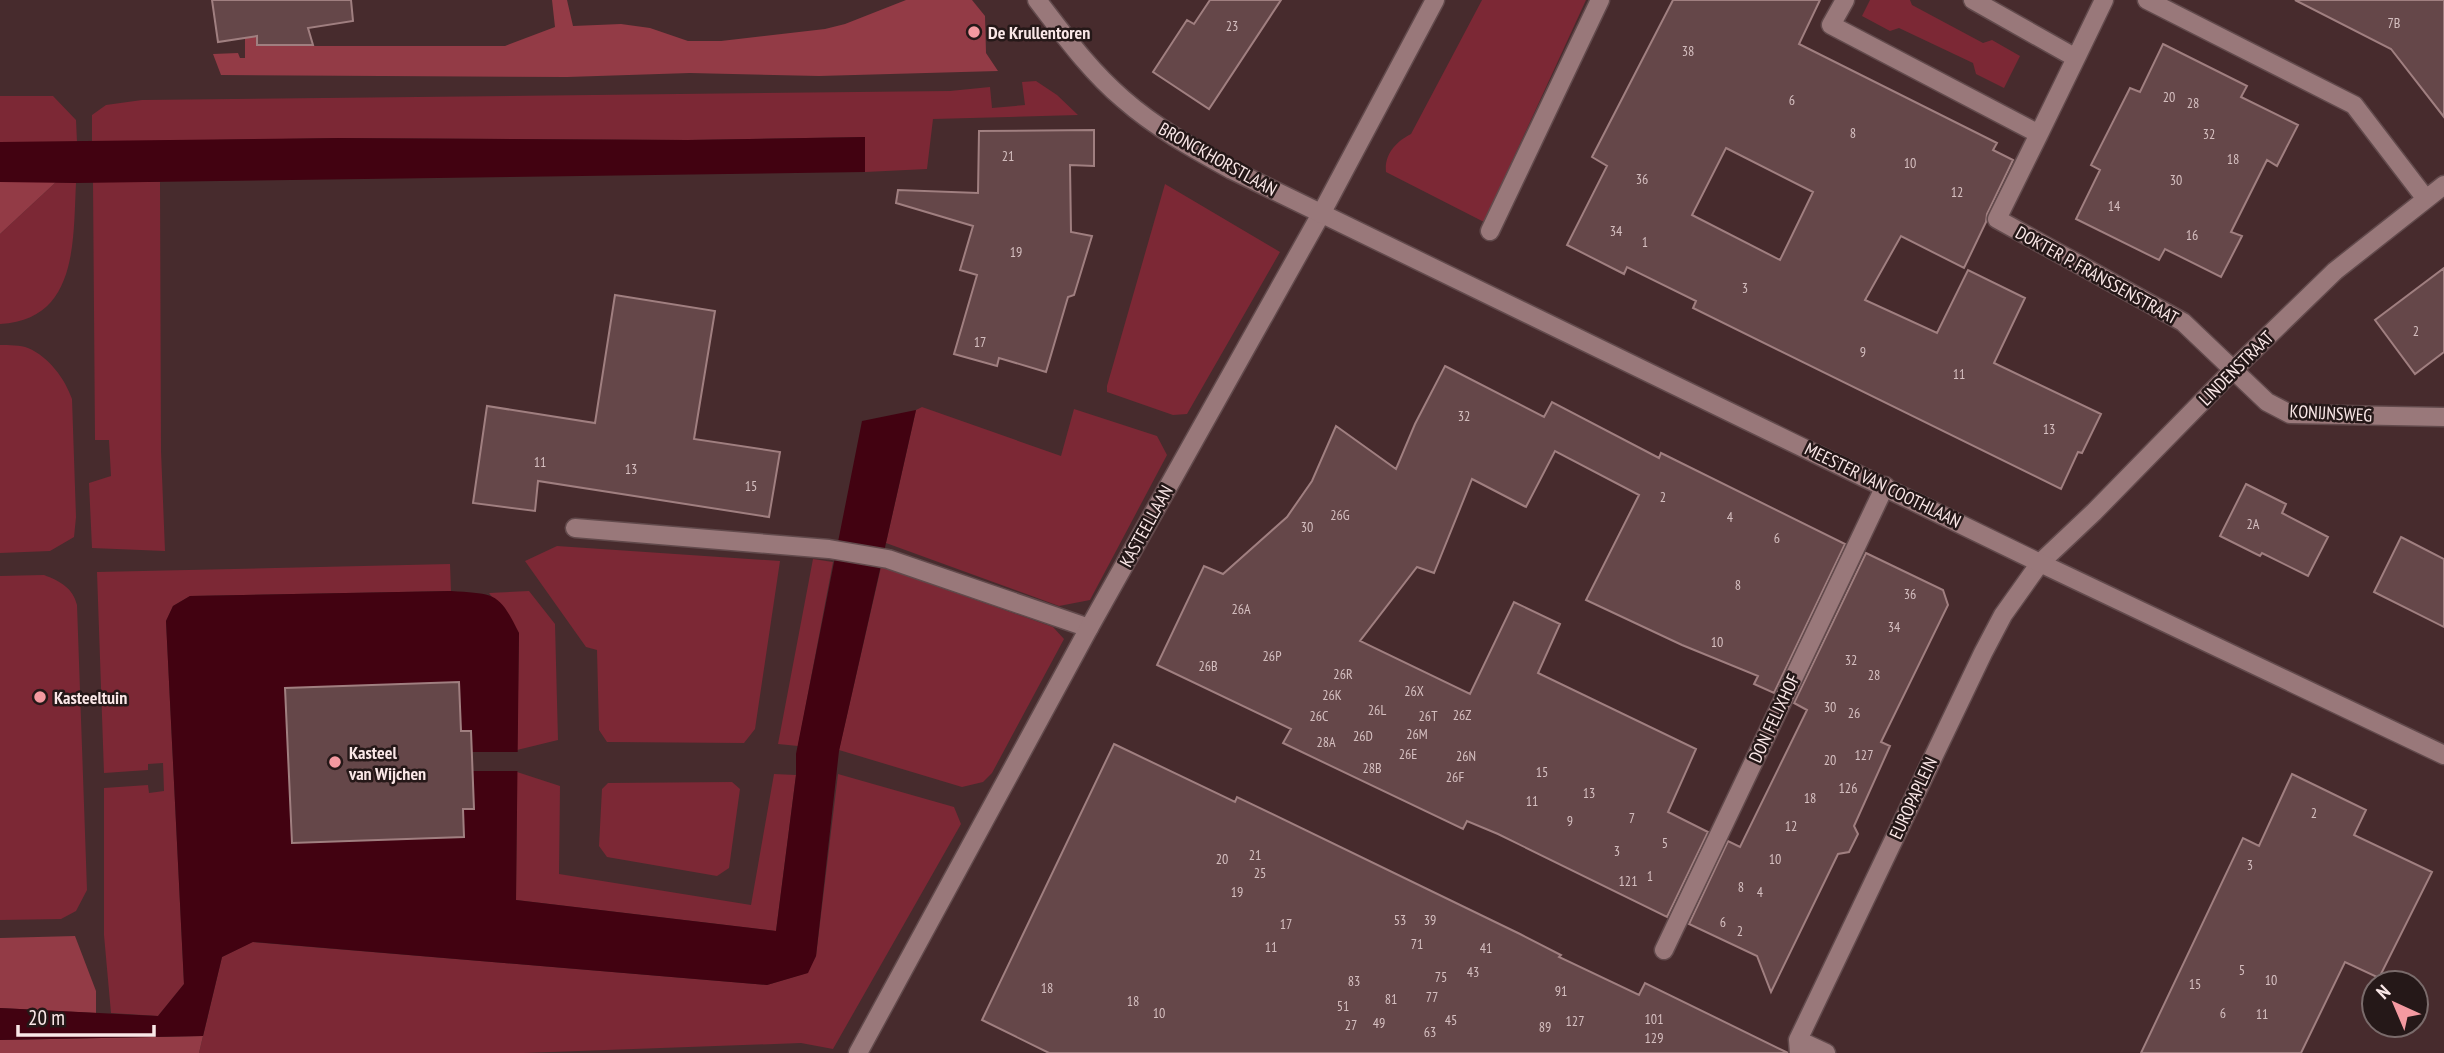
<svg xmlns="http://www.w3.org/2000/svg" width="2444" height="1053" font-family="'PT Sans Narrow',sans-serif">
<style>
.green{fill:#7c2835}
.forest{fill:#933b46}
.water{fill:#420211;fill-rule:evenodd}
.pier{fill:#472b2d}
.building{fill:#654749;stroke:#a07f80;stroke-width:2;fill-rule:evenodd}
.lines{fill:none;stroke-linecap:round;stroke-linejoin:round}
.lane-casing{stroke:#624a4c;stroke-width:21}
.street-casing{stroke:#624a4c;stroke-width:21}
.secondary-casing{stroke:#624a4c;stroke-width:21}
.lane{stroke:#99787a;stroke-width:18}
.street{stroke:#99787a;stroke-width:18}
.secondary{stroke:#99787a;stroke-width:18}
.poi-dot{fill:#f49aa1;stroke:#251818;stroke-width:2.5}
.labels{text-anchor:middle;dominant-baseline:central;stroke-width:5;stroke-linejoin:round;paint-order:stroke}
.number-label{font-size:14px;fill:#d5bfc0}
.poi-label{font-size:18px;font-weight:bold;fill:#fae7e7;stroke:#251818;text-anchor:start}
.street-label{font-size:18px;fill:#fae7e7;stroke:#251818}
</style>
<rect width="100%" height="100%" fill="#472b2d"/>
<path class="green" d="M1482 0H1586L1484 222 1386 172C1384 154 1397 141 1411 134Z
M1870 0H1910L1912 5 1983 43 1992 40 2020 56 2004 88 1976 74 1973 63 1899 28 1890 31 1862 16Z
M1036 81 1057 95 1078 115 933 119 927 169 865 172 864 137 688 140 339 138 92 142V115L106 105 142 100 950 91 990 87 992 108 1025 105 1022 82Z
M0 96H53L76 120 77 142H0Z
M93 181 160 182 161 451 165 551 92 548 89 483 111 476 109 440H95Z
M56 182 76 183C73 241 78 320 0 324V234Z
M1165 184 1280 252 1187 414 1173 415 1107 392V386Z
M0 345C8 345 21 345 28 348 49 357 65 379 72 399L76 517 74 537 50 551 0 553Z
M922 407 1061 456 1074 409 1157 436 1167 455 1090 600 1059 606 886 543 916 410Z
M557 546 780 561 755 729 744 743 607 742 599 730 597 650 586 647 525 561Z
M813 559 833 562 798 746 778 744Z
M450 564 451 591 190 596 173 606 166 621 184 984 158 1016 111 1013 104 935V788L148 785 149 793 164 791 163 763 148 764V770L104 773 97 572Z
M881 567 1053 627 1064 639 992 773 983 782 962 787 839 750Z
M44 575C60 581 73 588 77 605L87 890 76 911 61 919 0 920V576Z
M529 591 555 624 558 740 517 750 519 633 489 593Z
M517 772 560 786 559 874 751 905 774 774 796 775 776 931 516 900Z
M838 774 954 807 961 824 833 1049 801 1043 524 1053H199L222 957 252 942 767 985 807 973 816 956Z
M732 782 740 789 729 868 717 876 607 857 599 846 602 789 608 783Z"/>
<path class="forest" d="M552 0H567L573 26 621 24 650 28 688 41H721L825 29 845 24 906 0H972L985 16 986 53 998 71 819 76 690 73 567 77 221 75 213 54 238 53 240 58H245V13H256L257 46H505L555 27Z
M0 182H56L0 234Z
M75 936 96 991V1013L0 1008V938Z
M203 1036 199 1053H0V1040Z"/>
<path class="water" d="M865 137V172L76 183 0 182V142L339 138 688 140Z
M916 410 839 751 816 956 808 973 767 985 253 942 222 957 203 1036 0 1040V1008L158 1016 184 984 166 621 173 606 190 596 451 591C495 594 499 592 519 633L516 900 776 931 796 775V754L862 421ZM458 682 461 731H471L463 809 464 837 292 842 285 688Z"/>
<path class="pier" d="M471 752H520V771H472Z"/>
<path class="building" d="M212 0H351L353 21 308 28 313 45H257V36L218 42Z
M1210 0H1281L1209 109 1153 72 1187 20 1194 24Z
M1673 0H1820L1799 44 1997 143 1993 150 2013 160 1987 214 1986 222 1964 268 1901 236 1865 300 1937 333 1968 270 2025 298 1994 363 2101 414 2082 453 2078 452 2061 489 1693 308 1696 301 1627 267 1624 274 1567 245 1607 166 1592 157ZM1726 148 1813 192 1780 260 1692 215Z
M2295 0H2444V117L2391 49Z
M2163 44 2247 86 2241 97 2298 125 2277 166 2267 160 2231 232 2242 236 2221 277 2165 249 2159 260 2076 219 2100 170 2091 165 2130 88 2140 92Z
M1094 130V166L1070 165 1071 232 1092 236 1074 295 1068 297 1046 372 999 358 997 366 954 354 977 275 960 270 973 226 896 203 898 190 978 193 979 131Z
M2444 268V352L2415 374 2375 320Z
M615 295 715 311 694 439 780 452 769 517 538 481 535 511 473 503 487 406 595 423Z
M1445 366 1544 417 1552 402 1659 458 1661 453 1845 544 1774 693 1754 684 1758 676 1682 645 1586 600 1639 495 1555 451 1526 507 1472 479 1434 573 1417 567 1360 641 1470 694 1514 602 1560 624 1538 673 1696 749 1668 812 1708 832 1667 917 1498 834 1467 821 1463 829 1283 743 1291 729 1157 665 1204 566 1223 574 1287 517 1312 481 1336 426 1396 469 1415 424Z
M2246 484 2286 504 2282 513 2328 537 2308 576 2262 553 2260 556 2220 536Z
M2401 537 2444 559V627L2374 592Z
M1866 553 1943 590 1948 605 1881 742 1890 746 1854 826 1858 834 1849 852 1838 854 1771 992 1757 956 1689 924 1728 841 1740 847 1807 710 1794 703Z
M459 682 461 731H471L474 809H463L464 837 292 843 285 688Z
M1114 744 1235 802 1237 797 1520 934 1561 955 1559 957 1639 995 1645 983 1788 1053H1049L982 1020Z
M2292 774 2366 810 2354 835 2432 872 2379 978 2345 962 2301 1053H2141L2243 838 2259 846Z"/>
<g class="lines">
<g class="lane-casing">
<path id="lane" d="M575 528 829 549 888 559 1089 628"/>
</g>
<g class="street-casing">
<path id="street" d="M1845 0 1831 25 2039 134 2076 58 1973 0
M2147 0 2354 105 2426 199
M2076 58 2104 0
M2039 134 1997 219 2183 322 2267 402 2290 414 2444 417
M1490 231 1600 0
M1664 950 1885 486
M1798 1040 1826 1053
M858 1053 1089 628 1321 214
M1799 1053 1798 1040 1983 653 2003 615 2040 563 2094 512 2233 370 2335 271 2444 185"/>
</g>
<g class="secondary-casing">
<path id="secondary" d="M1037 0C1064 35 1089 70 1123 99 1156 128 1194 149 1232 170L2040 563 2444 755
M1321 214 1435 0"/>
</g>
<use href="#lane" class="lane"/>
<use href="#street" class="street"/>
<use href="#secondary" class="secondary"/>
</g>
<g class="poi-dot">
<circle cx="974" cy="32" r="7"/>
<circle cx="40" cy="697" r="7"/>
<circle cx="335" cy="762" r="7"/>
</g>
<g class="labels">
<g class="number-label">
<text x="2394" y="23">7B</text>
<text x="1232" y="26">23</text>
<text x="1688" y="51">38</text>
<text x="2169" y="97">20</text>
<text x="1792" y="100">6</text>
<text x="2193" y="103">28</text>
<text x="1853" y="133">8</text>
<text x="2209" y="134">32</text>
<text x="1008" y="156">21</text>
<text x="2233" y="159">18</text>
<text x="1910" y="163">10</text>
<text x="1642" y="179">36</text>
<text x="2176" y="180">30</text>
<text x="1957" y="192">12</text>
<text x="2114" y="206">14</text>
<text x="1616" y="231">34</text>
<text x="2192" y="235">16</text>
<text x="1645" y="242">1</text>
<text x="1016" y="252">19</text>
<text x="1745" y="288">3</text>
<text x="2416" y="331">2</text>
<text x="980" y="342">17</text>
<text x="1863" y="352">9</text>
<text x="1959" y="374">11</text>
<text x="1464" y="416">32</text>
<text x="2049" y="429">13</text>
<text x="540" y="462">11</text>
<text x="631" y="469">13</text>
<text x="751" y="486">15</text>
<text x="1663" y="497">2</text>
<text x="1340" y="515">26G</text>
<text x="1730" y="517">4</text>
<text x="2253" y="524">2A</text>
<text x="1307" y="527">30</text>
<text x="1777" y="538">6</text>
<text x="1738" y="585">8</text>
<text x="1910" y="594">36</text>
<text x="1241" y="609">26A</text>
<text x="1894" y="627">34</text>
<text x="1717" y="642">10</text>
<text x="1272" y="656">26P</text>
<text x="1851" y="660">32</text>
<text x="1208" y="666">26B</text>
<text x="1343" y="674">26R</text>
<text x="1874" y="675">28</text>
<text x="1414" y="691">26X</text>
<text x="1332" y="695">26K</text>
<text x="1830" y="707">30</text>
<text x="1377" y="710">26L</text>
<text x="1854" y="713">26</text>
<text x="1462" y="715">26Z</text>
<text x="1319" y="716">26C</text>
<text x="1428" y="716">26T</text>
<text x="1417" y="734">26M</text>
<text x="1363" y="736">26D</text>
<text x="1326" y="742">28A</text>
<text x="1408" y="754">26E</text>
<text x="1864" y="755">127</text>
<text x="1466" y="756">26N</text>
<text x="1830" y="760">20</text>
<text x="1372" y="768">28B</text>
<text x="1542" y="772">15</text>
<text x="1455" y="777">26F</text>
<text x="1848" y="788">126</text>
<text x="1589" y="793">13</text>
<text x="1810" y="798">18</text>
<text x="1532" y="801">11</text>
<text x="2314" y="813">2</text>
<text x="1632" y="818">7</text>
<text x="1570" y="821">9</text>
<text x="1791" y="826">12</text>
<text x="1665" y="843">5</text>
<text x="1617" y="851">3</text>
<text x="1255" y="855">21</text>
<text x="1222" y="859">20</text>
<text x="1775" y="859">10</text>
<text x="2250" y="865">3</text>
<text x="1260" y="873">25</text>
<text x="1650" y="876">1</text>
<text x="1628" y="881">121</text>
<text x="1741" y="887">8</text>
<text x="1237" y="892">19</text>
<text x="1760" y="892">4</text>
<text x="1400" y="920">53</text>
<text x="1430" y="920">39</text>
<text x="1723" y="922">6</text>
<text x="1286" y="924">17</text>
<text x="1740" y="931">2</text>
<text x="1417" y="944">71</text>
<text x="1271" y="947">11</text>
<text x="1486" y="948">41</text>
<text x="2242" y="970">5</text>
<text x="1473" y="972">43</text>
<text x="1441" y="977">75</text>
<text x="2271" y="980">10</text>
<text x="1354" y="981">83</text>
<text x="2195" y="984">15</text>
<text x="1047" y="988">18</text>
<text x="1561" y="991">91</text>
<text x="1432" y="997">77</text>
<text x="1391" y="999">81</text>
<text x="1133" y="1001">18</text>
<text x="1343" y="1006">51</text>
<text x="1159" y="1013">10</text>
<text x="2223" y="1013">6</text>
<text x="2262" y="1014">11</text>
<text x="1654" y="1019">101</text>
<text x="1451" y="1020">45</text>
<text x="1575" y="1021">127</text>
<text x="1379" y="1023">49</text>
<text x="1351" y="1025">27</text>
<text x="1545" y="1027">89</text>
<text x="1430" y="1032">63</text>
<text x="1654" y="1038">129</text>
</g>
<g class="poi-label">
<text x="988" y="32">De Krullentoren</text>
<text x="54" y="697">Kasteeltuin</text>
<text x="349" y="752">Kasteel<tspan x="349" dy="21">van Wijchen</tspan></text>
</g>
<g class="street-label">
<text transform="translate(1218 159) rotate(29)">BRONCKHORSTLAAN</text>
<text transform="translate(2097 275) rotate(29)">DOKTER P. FRANSSENSTRAAT</text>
<text transform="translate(2236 368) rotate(-45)">LINDENSTRAAT</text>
<text transform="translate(2331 413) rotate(3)">KONIJNSWEG</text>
<text transform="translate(1883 485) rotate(26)">MEESTER VAN COOTHLAAN</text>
<text transform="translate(1146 526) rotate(-61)">KASTEELLAAN</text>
<text transform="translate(1774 718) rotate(-65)">DON FELIXHOF</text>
<text transform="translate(1913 798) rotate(-65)">EUROPAPLEIN</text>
</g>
</g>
<g transform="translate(2395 1004) rotate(316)"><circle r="33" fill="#251818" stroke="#7a6b6b" stroke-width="2"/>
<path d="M0-5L12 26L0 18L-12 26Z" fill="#f49aa1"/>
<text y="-10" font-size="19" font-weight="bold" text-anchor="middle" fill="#fae7e7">N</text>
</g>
<path d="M18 1025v10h136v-10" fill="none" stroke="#fae7e7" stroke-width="3.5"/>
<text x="28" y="1025" font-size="21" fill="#fae7e7" stroke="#251818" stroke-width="5" paint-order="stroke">20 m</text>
</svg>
